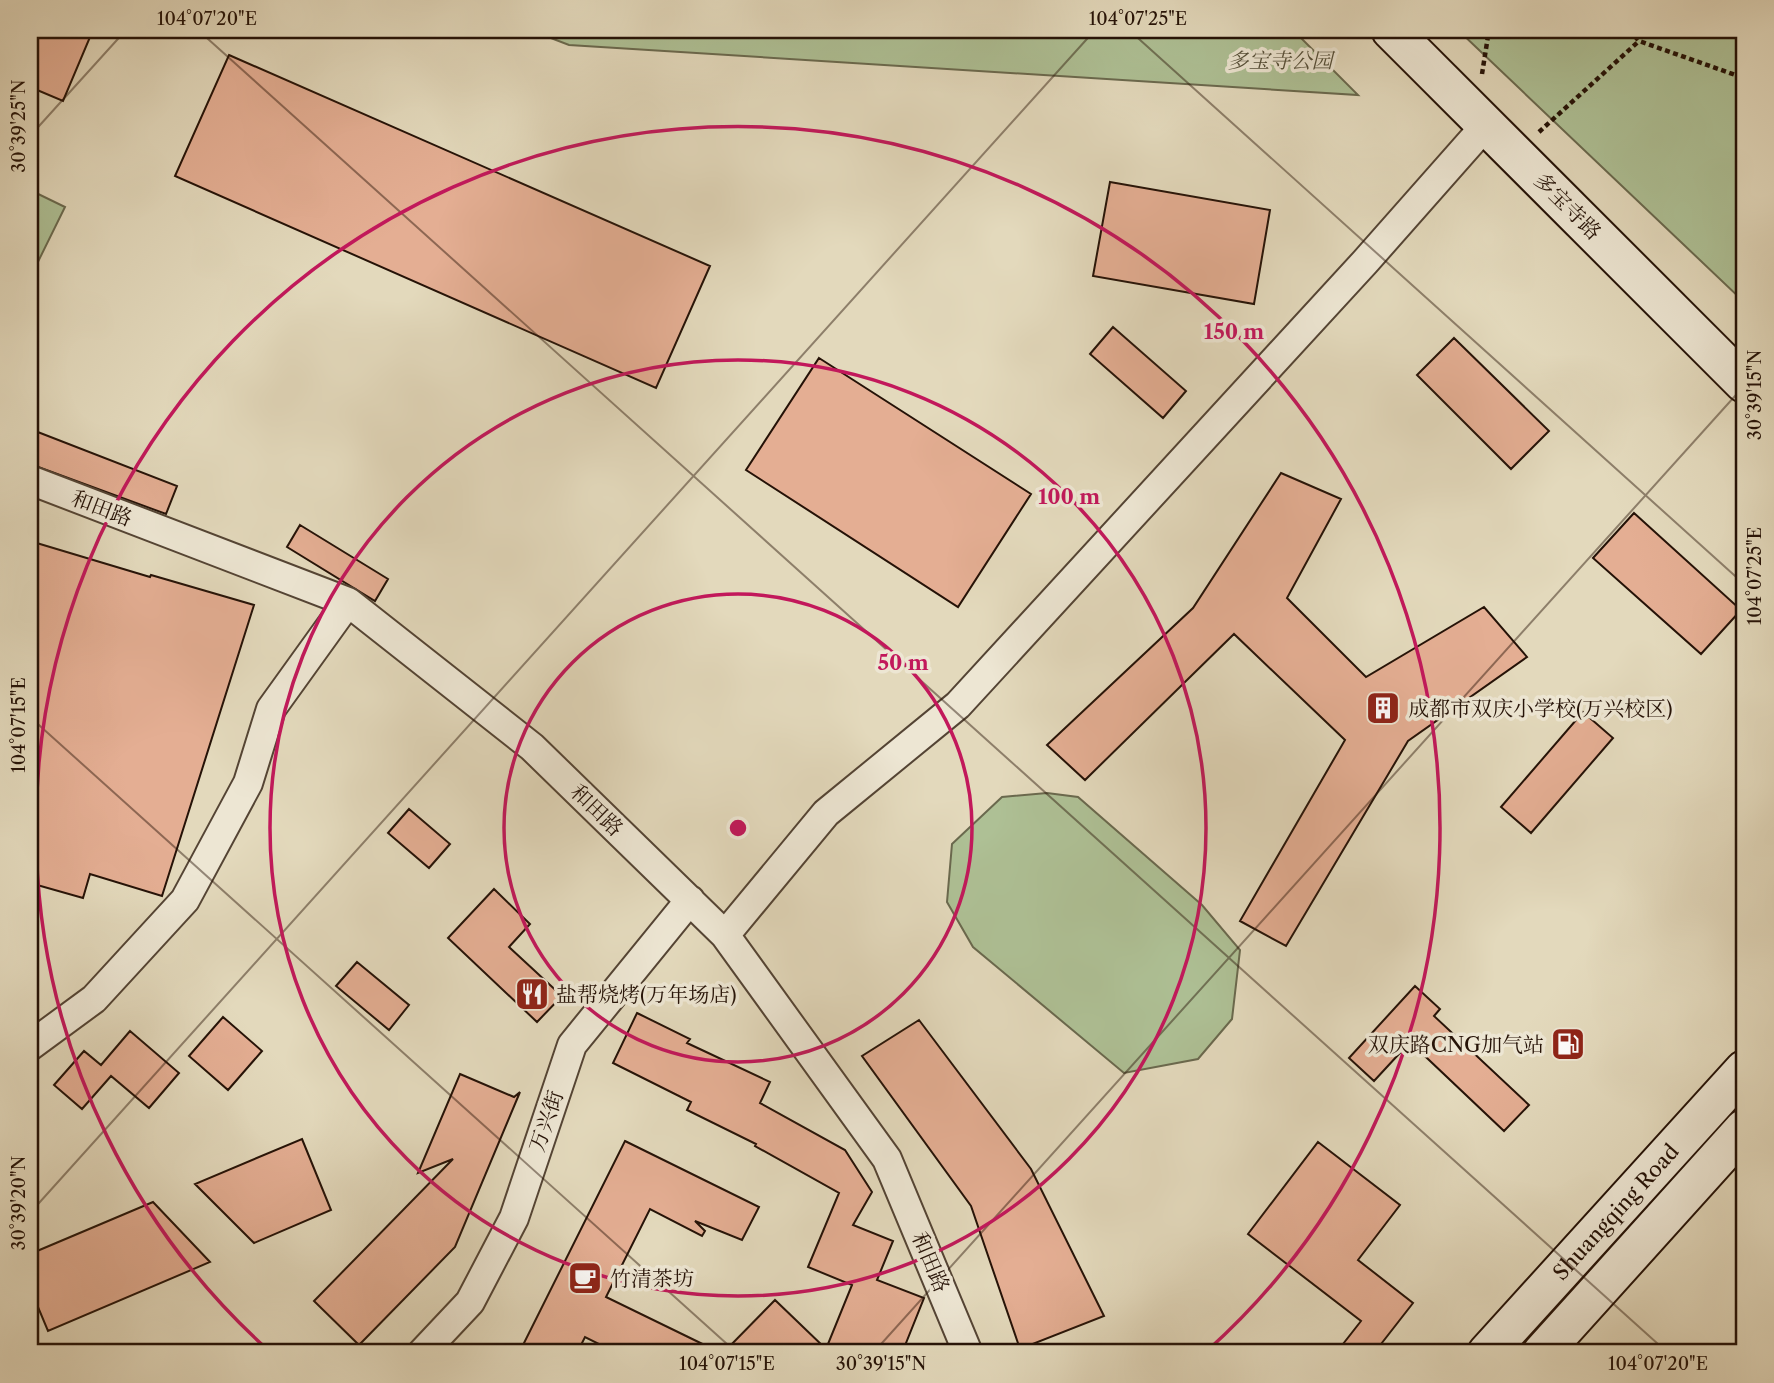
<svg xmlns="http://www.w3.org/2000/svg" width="1774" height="1383" font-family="'Libre Caslon Text','Noto Serif SC',serif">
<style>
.green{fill:#aec095;stroke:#6a694e;stroke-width:2}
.building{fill:#e4ae93;stroke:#251207;stroke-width:2}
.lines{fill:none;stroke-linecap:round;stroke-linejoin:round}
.street-casing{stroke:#544434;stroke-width:32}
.secondary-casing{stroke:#251207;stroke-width:42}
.path{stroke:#251207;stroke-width:4.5;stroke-dasharray:5 3.5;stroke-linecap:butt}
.street{stroke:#ede6d3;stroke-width:28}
.secondary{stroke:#ede6d3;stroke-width:38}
.ticks{fill:none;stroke:#251207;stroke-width:2;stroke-opacity:0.45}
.ring{fill:none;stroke:#c2185b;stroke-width:3.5}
.labels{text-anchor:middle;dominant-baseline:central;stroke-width:7;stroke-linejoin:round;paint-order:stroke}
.park-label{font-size:21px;font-style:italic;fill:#554f39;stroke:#ede6d3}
.street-label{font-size:21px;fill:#251207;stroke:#ede6d3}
.poi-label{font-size:21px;fill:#251207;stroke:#ede6d3;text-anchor:start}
.centre{fill:#c2185b;stroke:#ede6d3;stroke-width:3.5}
.ring-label{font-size:21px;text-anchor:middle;font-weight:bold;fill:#c2185b;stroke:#ede6d3;stroke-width:7;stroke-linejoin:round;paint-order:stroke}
.neatline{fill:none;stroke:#251207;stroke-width:2.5}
.ticks-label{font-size:18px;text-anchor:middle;fill:#251207}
</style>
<rect width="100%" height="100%" fill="#e3d9bc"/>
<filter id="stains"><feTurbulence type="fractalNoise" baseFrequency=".00286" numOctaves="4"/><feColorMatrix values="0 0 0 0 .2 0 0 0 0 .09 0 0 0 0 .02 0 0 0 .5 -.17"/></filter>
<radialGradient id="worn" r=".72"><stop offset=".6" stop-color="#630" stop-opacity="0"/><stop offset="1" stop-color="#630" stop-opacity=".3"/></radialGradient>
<path class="green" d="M530 30H1293L1358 95 569 45Z
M1458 30H1744V302Z
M30 190 65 207 30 278Z
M1047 793 1078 797 1202 905 1240 950 1232 1019 1198 1059 1124 1073 973 947 947 902 952 844 1002 797Z"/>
<path class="building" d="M30 30H93L63 101 30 87Z
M229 55 710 266 656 388 175 176Z
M1110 182 1270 210 1254 304 1093 276Z
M1113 327 1186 391 1163 418 1090 354Z
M1454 338 1549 431 1511 469 1417 375Z
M819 358 1031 494 958 607 746 470Z
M30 429 177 486 166 514 30 464Z
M1281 473 1341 499 1287 598 1366 677 1484 607 1527 657 1408 741 1286 946 1240 921 1345 740 1234 634 1085 780 1047 745 1193 608Z
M1634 513 1741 610 1701 654 1593 558Z
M300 525 388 579 375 601 287 547Z
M30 541 150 577 151 575 254 605 162 896 90 874 83 898 30 883Z
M1583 712 1613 738 1531 833 1501 807Z
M409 809 450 844 429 868 388 833Z
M494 889 530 924 509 947 562 996 537 1022 448 938Z
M357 962 409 1005 389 1030 336 986Z
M1415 986 1440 1009 1434 1016 1529 1105 1504 1131 1410 1042 1374 1081 1349 1058Z
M637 1013 690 1039 687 1043 770 1082 760 1103 845 1150 872 1192 853 1225 893 1241 877 1280 924 1298 902 1353H723L775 1300 826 1349 852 1285 808 1267 839 1193 755 1146 756 1144 687 1110 691 1102 613 1063Z
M223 1017 262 1051 228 1090 189 1056Z
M919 1020 1031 1169 1104 1316 1020 1349 971 1206 862 1056Z
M130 1031 179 1073 149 1108 111 1076 82 1109 54 1085 84 1051 101 1065Z
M460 1074 514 1097 520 1092 455 1247 359 1345 314 1301 453 1159 418 1173Z
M302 1139 331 1210 254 1243 195 1184Z
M625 1141 759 1207 742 1240 695 1221 705 1231 702 1236 650 1209 606 1297 721 1353H617L585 1337 577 1353H519Z
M1318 1142 1400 1205 1358 1260 1413 1303 1374 1353H1336L1361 1321 1248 1234Z
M153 1202 210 1262 48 1331 30 1288V1254Z"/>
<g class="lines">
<g class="street-casing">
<path id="street" d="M30 480 348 602 532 747 725 935 887 1159 968 1353
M725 935 826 813 958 705 1365 262 1486 125
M30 1046 94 999 185 900 248 783 271 709 348 602
M422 1353 470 1302 514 1218 572 1045 690 900"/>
</g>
<g class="secondary-casing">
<g id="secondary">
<path d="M1391 30 1744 383"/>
<path id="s1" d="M1487 1353 1744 1070"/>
<path d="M1542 1353 1744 1129"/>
</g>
</g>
<path class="path" d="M1629 30 1639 41 1744 78
M1482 74 1489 30
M1539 132 1639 41"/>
<use href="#street" class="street"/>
<use href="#secondary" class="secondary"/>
</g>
<path class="ticks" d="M198 30 1668 1353M1129 30 1744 584M30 136 126 30M30 717 737 1353M30 1213 1095 30M873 1353 1744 386"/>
<g class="ring">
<circle cx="738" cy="828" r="234"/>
<circle cx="738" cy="828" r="468"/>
<path d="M268 1350A702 702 0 1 1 1208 1350"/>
</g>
<defs>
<g id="building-square" transform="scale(1.75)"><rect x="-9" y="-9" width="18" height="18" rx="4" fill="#8f2418" stroke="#ede6d3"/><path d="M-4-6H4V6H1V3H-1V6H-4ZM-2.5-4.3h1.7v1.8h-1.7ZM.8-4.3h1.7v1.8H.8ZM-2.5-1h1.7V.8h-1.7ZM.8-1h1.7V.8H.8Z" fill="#fff"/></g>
<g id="restaurant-square" transform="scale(1.75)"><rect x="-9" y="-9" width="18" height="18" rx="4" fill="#8f2418" stroke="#ede6d3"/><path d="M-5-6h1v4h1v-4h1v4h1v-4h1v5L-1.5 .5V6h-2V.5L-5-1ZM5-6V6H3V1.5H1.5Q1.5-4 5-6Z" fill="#fff"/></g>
<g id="fuel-square" transform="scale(1.75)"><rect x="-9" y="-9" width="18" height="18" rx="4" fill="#8f2418" stroke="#ede6d3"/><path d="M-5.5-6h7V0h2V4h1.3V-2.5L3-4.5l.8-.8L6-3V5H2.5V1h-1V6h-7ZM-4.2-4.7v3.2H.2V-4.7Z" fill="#fff"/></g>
<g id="cafe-square" transform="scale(1.75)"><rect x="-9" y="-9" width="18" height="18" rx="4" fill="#8f2418" stroke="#ede6d3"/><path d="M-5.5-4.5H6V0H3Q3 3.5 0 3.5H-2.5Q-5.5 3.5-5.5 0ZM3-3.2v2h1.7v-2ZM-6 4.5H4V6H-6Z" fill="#fff"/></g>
</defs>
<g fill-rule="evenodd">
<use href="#building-square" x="1383" y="708"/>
<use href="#restaurant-square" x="532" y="994"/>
<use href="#fuel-square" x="1568" y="1044"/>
<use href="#cafe-square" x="585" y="1278"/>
</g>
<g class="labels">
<g class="park-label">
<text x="1280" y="60">多宝寺公园</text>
</g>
<g class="street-label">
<text transform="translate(1568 206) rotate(45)">多宝寺路</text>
<text transform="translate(102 508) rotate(21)">和田路</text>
<text transform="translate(597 810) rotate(44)">和田路</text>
<text transform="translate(546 1121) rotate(-71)">万兴街</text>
<text stroke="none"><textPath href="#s1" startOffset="191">Shuangqing Road</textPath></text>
<text transform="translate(931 1262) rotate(67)">和田路</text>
</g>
<g class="poi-label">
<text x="1408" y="708">成都市双庆小学校(万兴校区)</text>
<text x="556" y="994">盐帮烧烤(万年场店)</text>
<text x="1544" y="1044" text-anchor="end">双庆路CNG加气站</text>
<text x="610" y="1278">竹清茶坊</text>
</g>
</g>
<circle cx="738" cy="828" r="10" class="centre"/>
<g class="ring-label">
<text x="1234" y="339">150 m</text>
<text x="1069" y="504">100 m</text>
<text x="903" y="670">50 m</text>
</g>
<rect width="1774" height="1383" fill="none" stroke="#e3d9bc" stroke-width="77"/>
<rect x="38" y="38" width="1698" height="1306" class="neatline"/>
<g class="ticks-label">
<text x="207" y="25">104°07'20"E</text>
<text x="1138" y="25">104°07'25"E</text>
<text transform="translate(19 126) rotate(-90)" y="6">30°39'25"N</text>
<text transform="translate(1755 395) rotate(-90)" y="6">30°39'15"N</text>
<text transform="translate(1755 576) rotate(-90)" y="6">104°07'25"E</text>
<text transform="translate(19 725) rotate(-90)" y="6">104°07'15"E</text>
<text transform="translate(19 1203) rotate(-90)" y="6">30°39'20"N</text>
<text x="727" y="1370">104°07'15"E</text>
<text x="881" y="1370">30°39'15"N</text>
<text x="1658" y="1370">104°07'20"E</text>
</g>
<rect width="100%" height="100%" filter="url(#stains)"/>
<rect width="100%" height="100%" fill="url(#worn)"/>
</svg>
